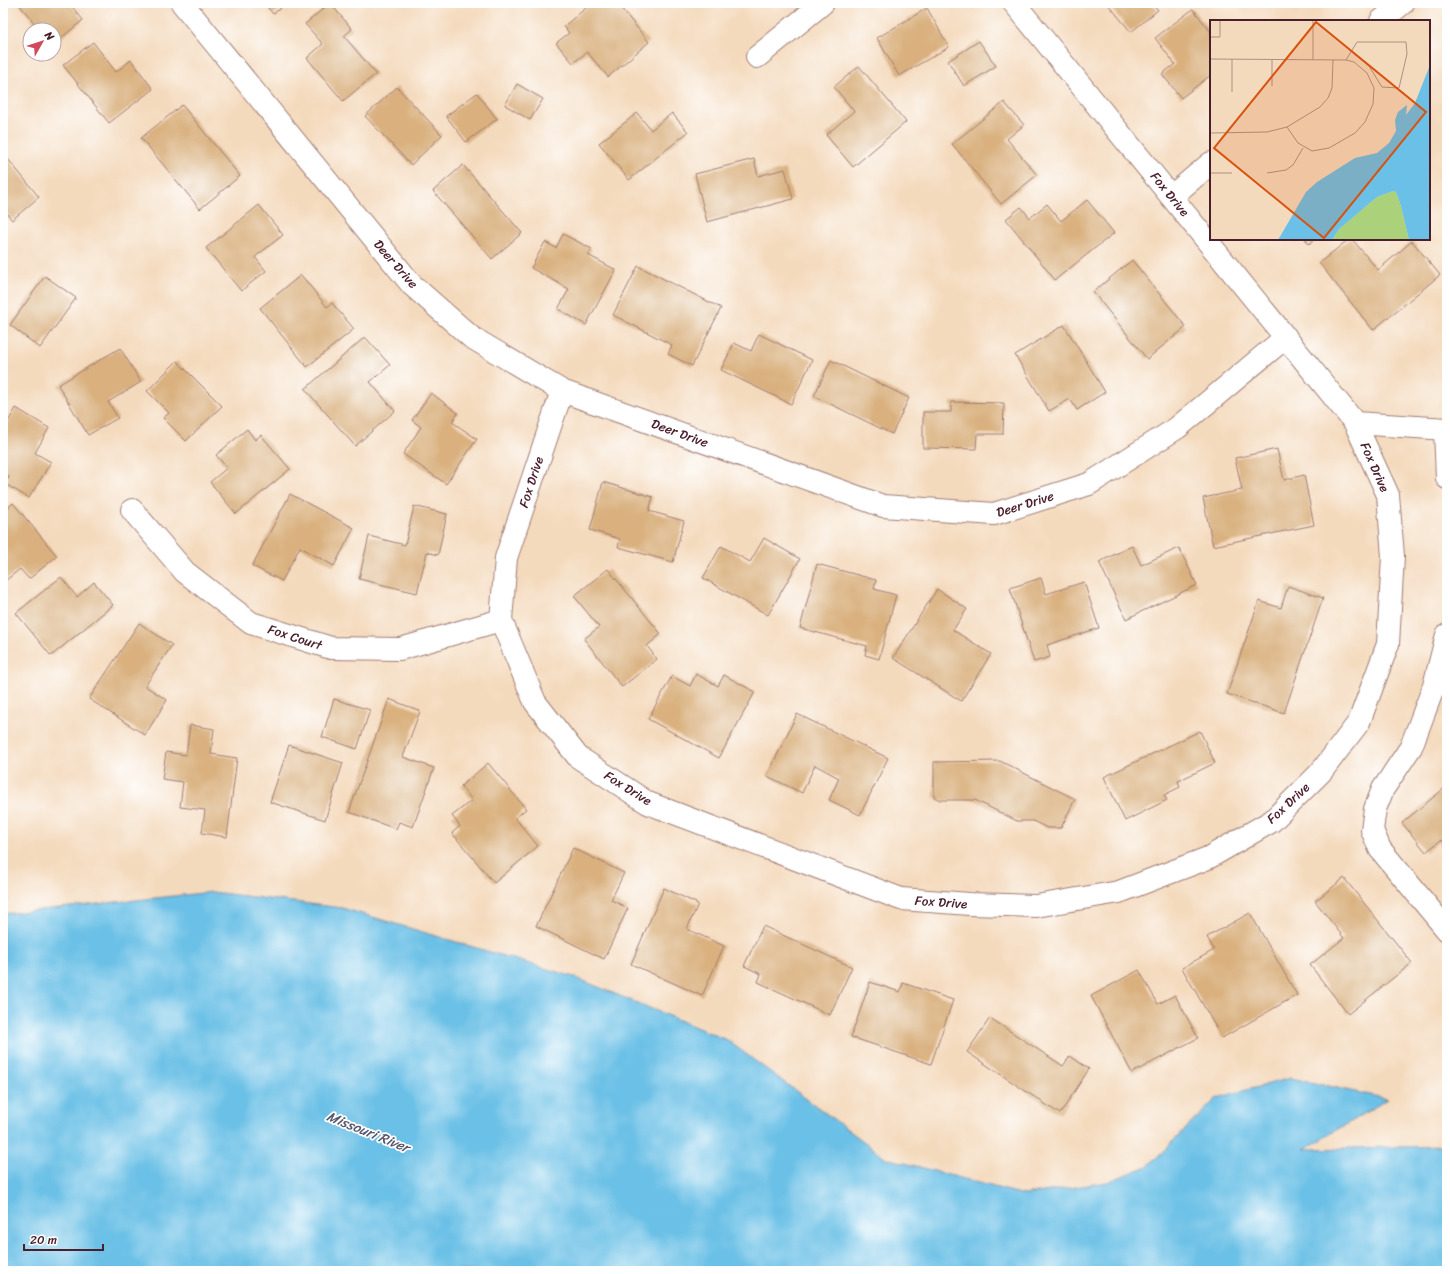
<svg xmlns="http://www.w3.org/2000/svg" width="1450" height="1274" font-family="Sriracha,sans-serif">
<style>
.water{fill:#6ac0e6;stroke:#5a7088}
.building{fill:#d9b07e}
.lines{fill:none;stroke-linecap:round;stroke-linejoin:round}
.minor-casing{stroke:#9f7c74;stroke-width:24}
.minor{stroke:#fff;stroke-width:22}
.labels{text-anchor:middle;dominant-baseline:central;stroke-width:3.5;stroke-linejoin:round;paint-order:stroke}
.street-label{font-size:13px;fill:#4a1f2b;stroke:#fff}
.water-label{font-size:14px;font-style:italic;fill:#55576c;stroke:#fff}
.inset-road{fill:none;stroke:#b08f83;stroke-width:1}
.view{fill:#d8530f;fill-opacity:0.15;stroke:#d8530f;stroke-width:2}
.inset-edge{fill:none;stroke:#4a1f2b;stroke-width:2}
</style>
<rect width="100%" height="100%" fill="#fff"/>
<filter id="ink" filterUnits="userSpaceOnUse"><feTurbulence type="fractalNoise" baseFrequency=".025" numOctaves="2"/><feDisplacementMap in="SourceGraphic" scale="8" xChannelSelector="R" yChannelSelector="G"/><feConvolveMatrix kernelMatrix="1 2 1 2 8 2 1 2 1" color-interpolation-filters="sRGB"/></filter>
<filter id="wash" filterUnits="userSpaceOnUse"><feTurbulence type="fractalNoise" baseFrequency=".012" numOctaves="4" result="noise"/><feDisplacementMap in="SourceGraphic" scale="16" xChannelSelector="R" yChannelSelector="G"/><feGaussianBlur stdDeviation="0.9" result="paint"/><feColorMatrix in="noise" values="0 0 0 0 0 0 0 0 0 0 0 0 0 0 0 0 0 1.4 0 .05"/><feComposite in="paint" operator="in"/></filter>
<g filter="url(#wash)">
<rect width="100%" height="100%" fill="#f4dabd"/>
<path class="water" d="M212 892 342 908 574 977 727 1040 886 1158 1024 1195 1107 1182 1148 1166 1217 1098 1291 1078 1388 1099 1305 1149 1447 1146V1271H3V914Z"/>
<g id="blocks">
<path class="building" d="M18 3H69L83 20 54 44V30H40Z
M264 3H287L273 14Z
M330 3 352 29 344 36 376 74 343 101 307 58 323 44 305 24Z
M592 3H624L620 7 649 42 608 77 587 52 573 63 556 43 569 33 564 26Z
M1107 3H1152L1158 10 1131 32Z
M927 8 949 47 899 76 877 38Z
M1193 9 1211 32V75L1181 98 1162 74 1175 64 1155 38Z
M979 41 996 66 964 86 948 61Z
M93 42 116 72 131 60 153 89 109 123 63 65Z
M859 66 906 122 853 167 826 135 854 111 834 87Z
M517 84 543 99 530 120 505 105Z
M397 87 442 135 411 165 365 116Z
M477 93 497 119 466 142 446 116Z
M1004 102 1024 125 1007 139 1037 175 1001 204 952 144Z
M182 105 240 176 200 209 141 138Z
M637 113 651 130 672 113 688 132 629 180 599 143Z
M3 153 39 197 12 220 3 209Z
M754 159 758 176 785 169 793 199 707 222 695 174Z
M463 165 522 233 492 259 433 191Z
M1087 200 1114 233 1055 280 1006 219 1021 207 1030 218 1047 204 1061 221Z
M259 205 283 235 255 257 266 271 241 291 206 248Z
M563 234 592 249 588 255 616 270 586 325 558 309 569 289 531 268 545 242 556 248Z
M1305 239H1315L1309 244Z
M1349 239H1352L1378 270 1412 241 1440 275 1373 330 1319 263Z
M1132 260 1186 327 1147 359 1093 292Z
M638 266 721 308 692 366 668 354 672 345 613 315Z
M301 275 327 307 332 303 354 329 307 367 260 308Z
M45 276 76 298 40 348 10 325Z
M1064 325 1105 392 1077 410 1070 399 1049 411 1015 355Z
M759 334 812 360 791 404 721 370 734 343 751 351Z
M365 337 390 365 370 382 395 411 355 446 305 389Z
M120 348 141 382 108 402 118 418 88 435 58 385Z
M831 360 909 398 892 434 814 396Z
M177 361 222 406 186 441 163 418 169 413 147 391Z
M431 393 458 413 452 422 477 439 446 484 403 454 421 427 412 420Z
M951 402 1004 403 1003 434H977L976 449 923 448V412H951Z
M16 408 49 428 35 453 51 462 29 498 5 484 9 477 3 474V430Z
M247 429 255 440 261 435 290 469 236 514 210 482 227 468 216 455Z
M1277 449 1284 480 1304 475 1314 525 1213 546 1203 498 1242 490 1235 458Z
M603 482 653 497 649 511 684 521 673 562 618 547 620 539 590 530Z
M290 494 354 528 334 566 300 547 282 581 252 566Z
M13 503 57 556 29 579 20 569 5 581 3 578V512Z
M414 506 447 514 438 555 427 552 417 593 359 579 369 536 405 545Z
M764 538 800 559 768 615 703 578 721 546 750 562Z
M1132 546 1141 565 1179 548 1197 585 1126 619 1099 562Z
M817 564 876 580 874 589 896 595 879 659 865 655 867 646 800 628Z
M608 569 661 634 647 646 657 659 622 687 584 639 599 627 574 596Z
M61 577 77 597 94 582 113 605 51 656 16 613Z
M1041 578 1046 594 1084 582 1099 628 1047 645 1050 657 1034 662 1010 588Z
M1288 586 1323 598 1284 713 1227 694 1259 601 1281 608Z
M937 589 967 609 953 630 991 654 961 701 893 658Z
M139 623 172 645 145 686 167 700 145 735 89 699Z
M696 674 718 686 724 675 755 692 719 758 648 719 672 676 690 686Z
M334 699 370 710 357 749 322 737Z
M389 699 420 711 403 757 434 768 413 827 399 822 396 829 349 812Z
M797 714 888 758 860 815 829 800 839 778 815 765 802 793 767 776Z
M190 725 214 729 211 754 237 758 227 837 202 833 205 810 180 807 183 782 162 779 166 752 186 755Z
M1200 731 1215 763 1178 781 1180 787 1164 795 1167 800 1125 821 1104 777Z
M289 745 343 763 325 820 270 802Z
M1000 761 1075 799 1061 828H1047L1033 821H1017L975 800H940L934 797V762Z
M488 763 526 809 515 818 538 846 494 883 452 833 460 826 452 816 472 800 461 786Z
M1447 786V848L1441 840 1426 852 1402 823Z
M573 848 624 873 611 900 628 908 604 959 536 926Z
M1344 878 1412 963 1348 1014 1310 965 1344 938 1315 901Z
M664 888 698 904 687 929 724 946 702 996 631 964Z
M1250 913 1297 995 1222 1038 1182 968 1214 950 1207 937Z
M763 926 852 967 830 1015 758 982 761 974 744 966Z
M1139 970 1158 1004 1175 995 1198 1038 1132 1073 1091 996Z
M870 982 900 992 903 983 953 1000 931 1064 851 1037Z
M990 1018 1063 1066 1070 1056 1089 1069 1060 1114 967 1052Z"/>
</g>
</g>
<g filter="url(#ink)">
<use href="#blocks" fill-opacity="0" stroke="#9f7c74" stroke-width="1"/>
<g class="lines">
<g class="minor-casing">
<path id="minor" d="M182 3 412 285 471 337 562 391 883 506 994 514 1089 484 1177 428 1286 337
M1381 21 1403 3
M757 57 823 3
M1172 196 1211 163
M562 391 506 558 501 620 535 702 578 757 648 803 901 899 970 904 1036 906 1119 892 1208 858 1272 821 1321 772 1359 722 1388 644 1393 556 1388 495 1355 423 1014 3
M1355 423 1447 429
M1445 430 1447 478
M132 510 185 572 251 623 331 648 400 649 501 620
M1447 635 1434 686 1411 747 1383 789 1375 809 1372 830 1380 849 1447 930"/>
</g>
<use href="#minor" class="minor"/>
</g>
</g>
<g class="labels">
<g class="street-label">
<text transform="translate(1170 194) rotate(51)">Fox Drive</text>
<text transform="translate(396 264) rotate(49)">Deer Drive</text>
<text transform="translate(680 433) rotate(20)">Deer Drive</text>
<text transform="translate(1375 467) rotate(66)">Fox Drive</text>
<text transform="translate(531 482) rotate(-72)">Fox Drive</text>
<text transform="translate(1025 504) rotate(-17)">Deer Drive</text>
<text transform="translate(295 637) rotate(18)">Fox Court</text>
<text transform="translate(628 788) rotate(32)">Fox Drive</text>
<text transform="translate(1288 803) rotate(-43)">Fox Drive</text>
<text transform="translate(941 902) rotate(4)">Fox Drive</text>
</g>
<g class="water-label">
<text transform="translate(368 1132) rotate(22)">Missouri River</text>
</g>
</g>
<g transform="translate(1210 20)">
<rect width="220" height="220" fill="#f4dabd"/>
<path d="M183 171 186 172 191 186 199 220H122L129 209 167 177Z" fill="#abd17b"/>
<path d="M220 45V220H199L191 186 186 172 183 171 167 177 129 209 122 220H68L96 172 107 162 145 138 167 133 179 123 186 111 185 100 188 92 197 85 196 95 205 83Z" fill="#6ac0e6"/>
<path class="inset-road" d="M103 0V40M0 17H10V0M0 39 136 40 144 42 157 53 164 68 163 84 155 102 145 113 119 128 102 131 88 123 77 107M62 40V66M136 40 147 22H196L197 34 189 68 172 67 159 46 143 33M22 72V39M0 113 57 112 77 107 110 87 118 78 122 68 123 40M0 153H22M57 153 76 150 83 145 93 128"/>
<path class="view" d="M106 2 216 92 114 218 4 128Z"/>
<rect width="220" height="220" class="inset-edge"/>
</g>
<rect width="1450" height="1274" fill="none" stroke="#fff" stroke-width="16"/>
<g transform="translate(42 42) rotate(51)"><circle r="19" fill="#ffffff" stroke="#b7a5aa"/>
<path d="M0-3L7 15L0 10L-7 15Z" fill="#d1495b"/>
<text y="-6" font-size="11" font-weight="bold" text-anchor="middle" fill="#4a1f2b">N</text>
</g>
<path d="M24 1244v6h79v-6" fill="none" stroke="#4a1f2b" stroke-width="2"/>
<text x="30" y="1244" font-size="12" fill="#4a1f2b" stroke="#ffffff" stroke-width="3" paint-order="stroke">20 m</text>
</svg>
